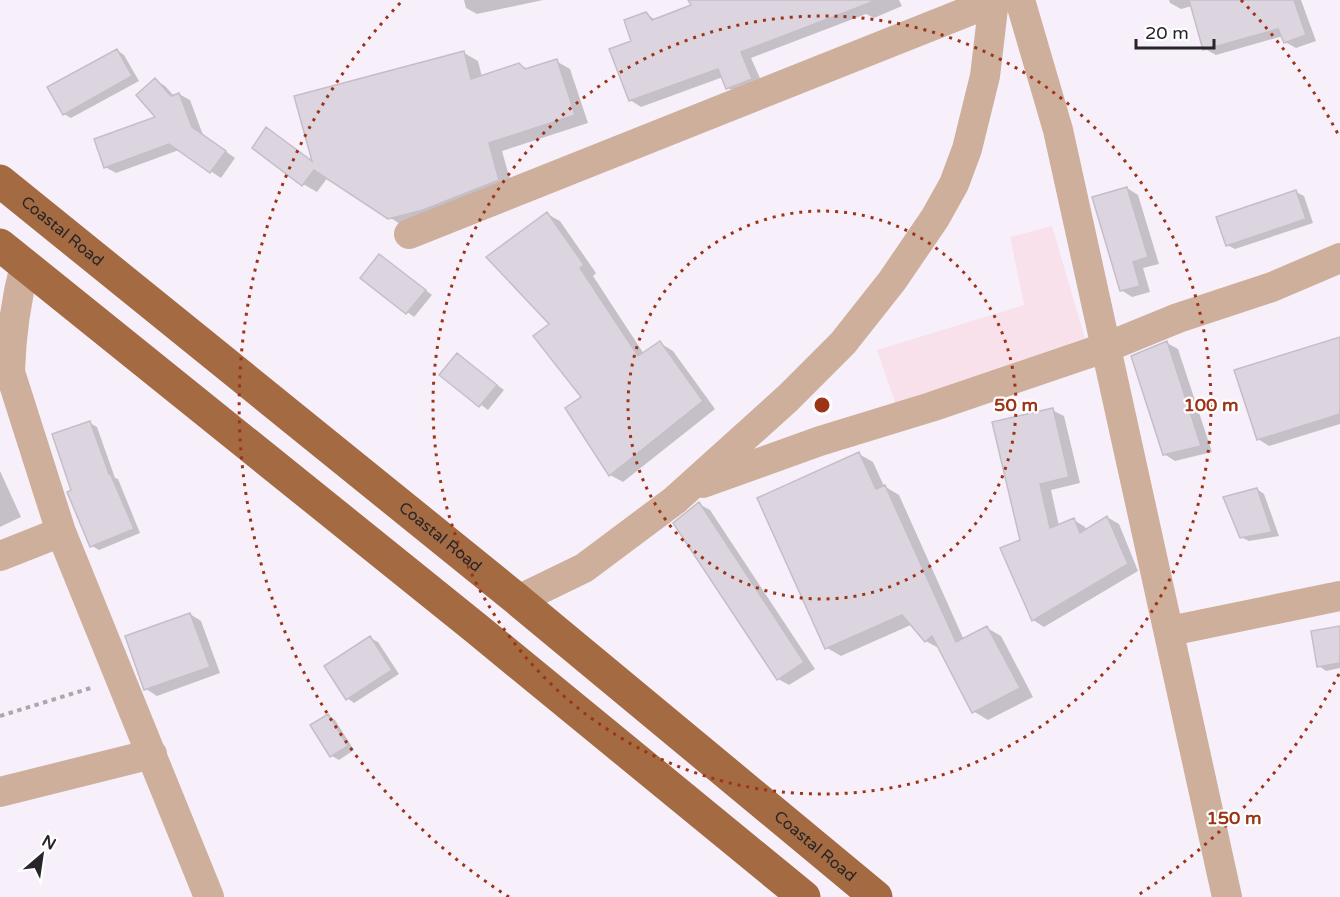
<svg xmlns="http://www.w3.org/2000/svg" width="1340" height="897" font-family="'Varela Round',sans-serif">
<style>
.commercial{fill:#f9e1ec}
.shadow{fill:#0003}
.building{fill:#dcd5e0;stroke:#c5bec9;stroke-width:1.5}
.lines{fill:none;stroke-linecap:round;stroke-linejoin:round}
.path{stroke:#aca7af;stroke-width:4;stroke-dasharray:4.5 4.5;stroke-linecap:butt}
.minor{stroke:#ceaf9b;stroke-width:30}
.trunk{stroke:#a46a41;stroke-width:33}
.ring{fill:none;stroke:#9c3415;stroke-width:3;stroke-dasharray:3 6}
.labels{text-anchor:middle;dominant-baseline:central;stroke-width:4.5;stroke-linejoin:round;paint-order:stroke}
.street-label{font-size:16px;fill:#272529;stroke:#fff}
.centre{fill:#9c3415;stroke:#fff;stroke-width:3}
.ring-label{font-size:18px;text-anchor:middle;font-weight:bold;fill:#9c3415;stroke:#fff;stroke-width:4.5;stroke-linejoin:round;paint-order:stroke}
</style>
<rect width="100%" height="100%" fill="#f7f0fb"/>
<path class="commercial" d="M1052 226 1085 338 896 405 877 350 1024 305 1010 237Z"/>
<path class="shadow" d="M464 0H543L477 14 466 8Z
M690 0H899L902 6 874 18 866 14 751 58 763 85 739 94 728 88 723 77 641 107 630 100 633 42 646 14 656 20 693 6Z
M1169 0H1301L1316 41 1296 48 1285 42 1283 36 1216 55 1205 49 1192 6 1181 9 1170 3Z
M117 50 124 55 139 81 71 118 64 114Z
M464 53 478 61 482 77 519 64 529 70 556 61 570 69 588 123 502 151 512 187 403 226 328 177 317 192 303 184 267 129 313 162Z
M155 80 165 86 174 96 179 94 190 100 203 135 235 158 221 178 179 150 116 173 105 167 158 117Z
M1127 188 1138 195 1159 264 1143 268 1150 292 1132 297 1121 290Z
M1296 192 1304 196 1313 223 1235 249 1227 245Z
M547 214 560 221 596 273 593 276 644 354 660 343 673 351 715 409 623 482 610 475 583 397 551 324Z
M380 256 432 295 414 317 362 278Z
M1340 338V424L1269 446 1258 439Z
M1167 343 1178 349 1212 452 1175 461 1164 454Z
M458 355 504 390 488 410 442 375Z
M1052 410 1064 416 1080 483 1051 490 1059 526 1074 520 1085 527 1087 531 1107 517 1119 524 1138 571 1044 627 1033 620 1022 541Z
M90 423 97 427 115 478 118 479 140 533 99 550 92 546 73 491Z
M859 454 873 462 884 486 899 495 964 640 987 628 1001 636 1033 697 988 720 973 711 940 649 926 641 913 624 841 656 827 648Z
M0 471 21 517 0 527Z
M1257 489 1264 494 1279 536 1249 541 1241 537Z
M699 504 710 510 815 669 789 685 778 679Z
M190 614 201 621 220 673 157 696 146 689Z
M1340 627V668L1326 671 1319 666Z
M370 638 378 642 399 674 354 703 347 698Z
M328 716 335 720 354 750 339 760 332 756Z"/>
<path class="building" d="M688 0H872V2L741 52 752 79 726 89 718 69 629 101 609 49 631 41 624 20 646 12 652 20 691 5Z
M1189 0H1294L1306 35 1284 43 1278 29 1203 50Z
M117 49 132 76 63 115 47 87Z
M464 51 471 79 519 63 525 69 557 59 575 115 489 143 499 180 423 210 388 219 314 170 302 186 252 148 266 127 312 161 294 96Z
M155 78 171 96 179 93 192 127 226 151 210 173 169 144 104 168 94 139 155 117 136 95Z
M1127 187 1148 257 1133 262 1140 286 1120 291 1092 197Z
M1296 190 1306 219 1226 246 1216 217Z
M547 212 584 265 580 268 638 356 660 341 703 401 609 476 565 408 581 397 533 336 549 324 486 257Z
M379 254 426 290 406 314 360 278Z
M1340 337V414L1257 440 1234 370Z
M1167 341 1201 446 1163 455 1131 356Z
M457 353 497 385 479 407 439 375Z
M1053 408 1069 477 1040 484 1050 528 1074 518 1080 533 1107 516 1128 564 1032 621 1000 548 1020 540 992 422Z
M90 421 109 474 110 473 134 529 90 547 67 492 71 490 52 434Z
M859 452 876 489 885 485 956 642 987 626 1020 688 972 713 932 636 925 642 902 615 825 649 757 498Z
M1257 488 1272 532 1240 538 1223 497Z
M699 502 804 662 777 680 673 523Z
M190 613 210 667 144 690 125 636Z
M1340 626V663L1317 667 1311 631Z
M370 636 392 670 346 700 324 666Z
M328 714 348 746 330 757 310 725Z"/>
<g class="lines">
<path class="path" d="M0 716 94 687"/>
<path class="minor" d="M1020 0 1058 130 1227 897
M409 234 994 1
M25 265C16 300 11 335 10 372L61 532 209 897
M703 483 820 441 931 407 1107 347 1178 318 1272 287 1340 258
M0 556 61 532
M518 600 584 568 675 500 788 398 843 343 892 281 935 218 954 184 967 149 985 76 994 0
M1170 631 1340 596
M0 792 152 754"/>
<g class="trunk">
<path id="s1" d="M0 181 518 600 876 897"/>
<path d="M0 245 477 629 804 897"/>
</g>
</g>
<g class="ring">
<circle cx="822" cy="405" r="194"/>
<circle cx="822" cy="405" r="389"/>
<path d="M1339 674A583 583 0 0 1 1135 897M509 897A583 583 0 0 1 403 0M1241 0A583 583 0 0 1 1339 136"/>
</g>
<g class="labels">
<g class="street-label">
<text stroke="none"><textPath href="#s1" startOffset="80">Coastal Road</textPath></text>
<text stroke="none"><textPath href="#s1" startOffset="566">Coastal Road</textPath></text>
<text stroke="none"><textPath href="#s1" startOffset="1052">Coastal Road</textPath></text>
</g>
</g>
<circle cx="822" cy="405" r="9" class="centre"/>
<g class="ring-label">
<text x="1016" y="411">50 m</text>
<text x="1211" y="411">100 m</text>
<text x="1234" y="824">150 m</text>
</g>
<g transform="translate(42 855) rotate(29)" stroke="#ffffff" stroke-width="4.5" paint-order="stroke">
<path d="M0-4.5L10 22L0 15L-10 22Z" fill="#272529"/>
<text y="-9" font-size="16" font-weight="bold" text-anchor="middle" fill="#272529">N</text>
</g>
<path d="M1136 39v9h78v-9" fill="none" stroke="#272529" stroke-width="3"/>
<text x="1145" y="39" font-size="18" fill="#272529" stroke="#ffffff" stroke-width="4.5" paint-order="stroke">20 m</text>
</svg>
